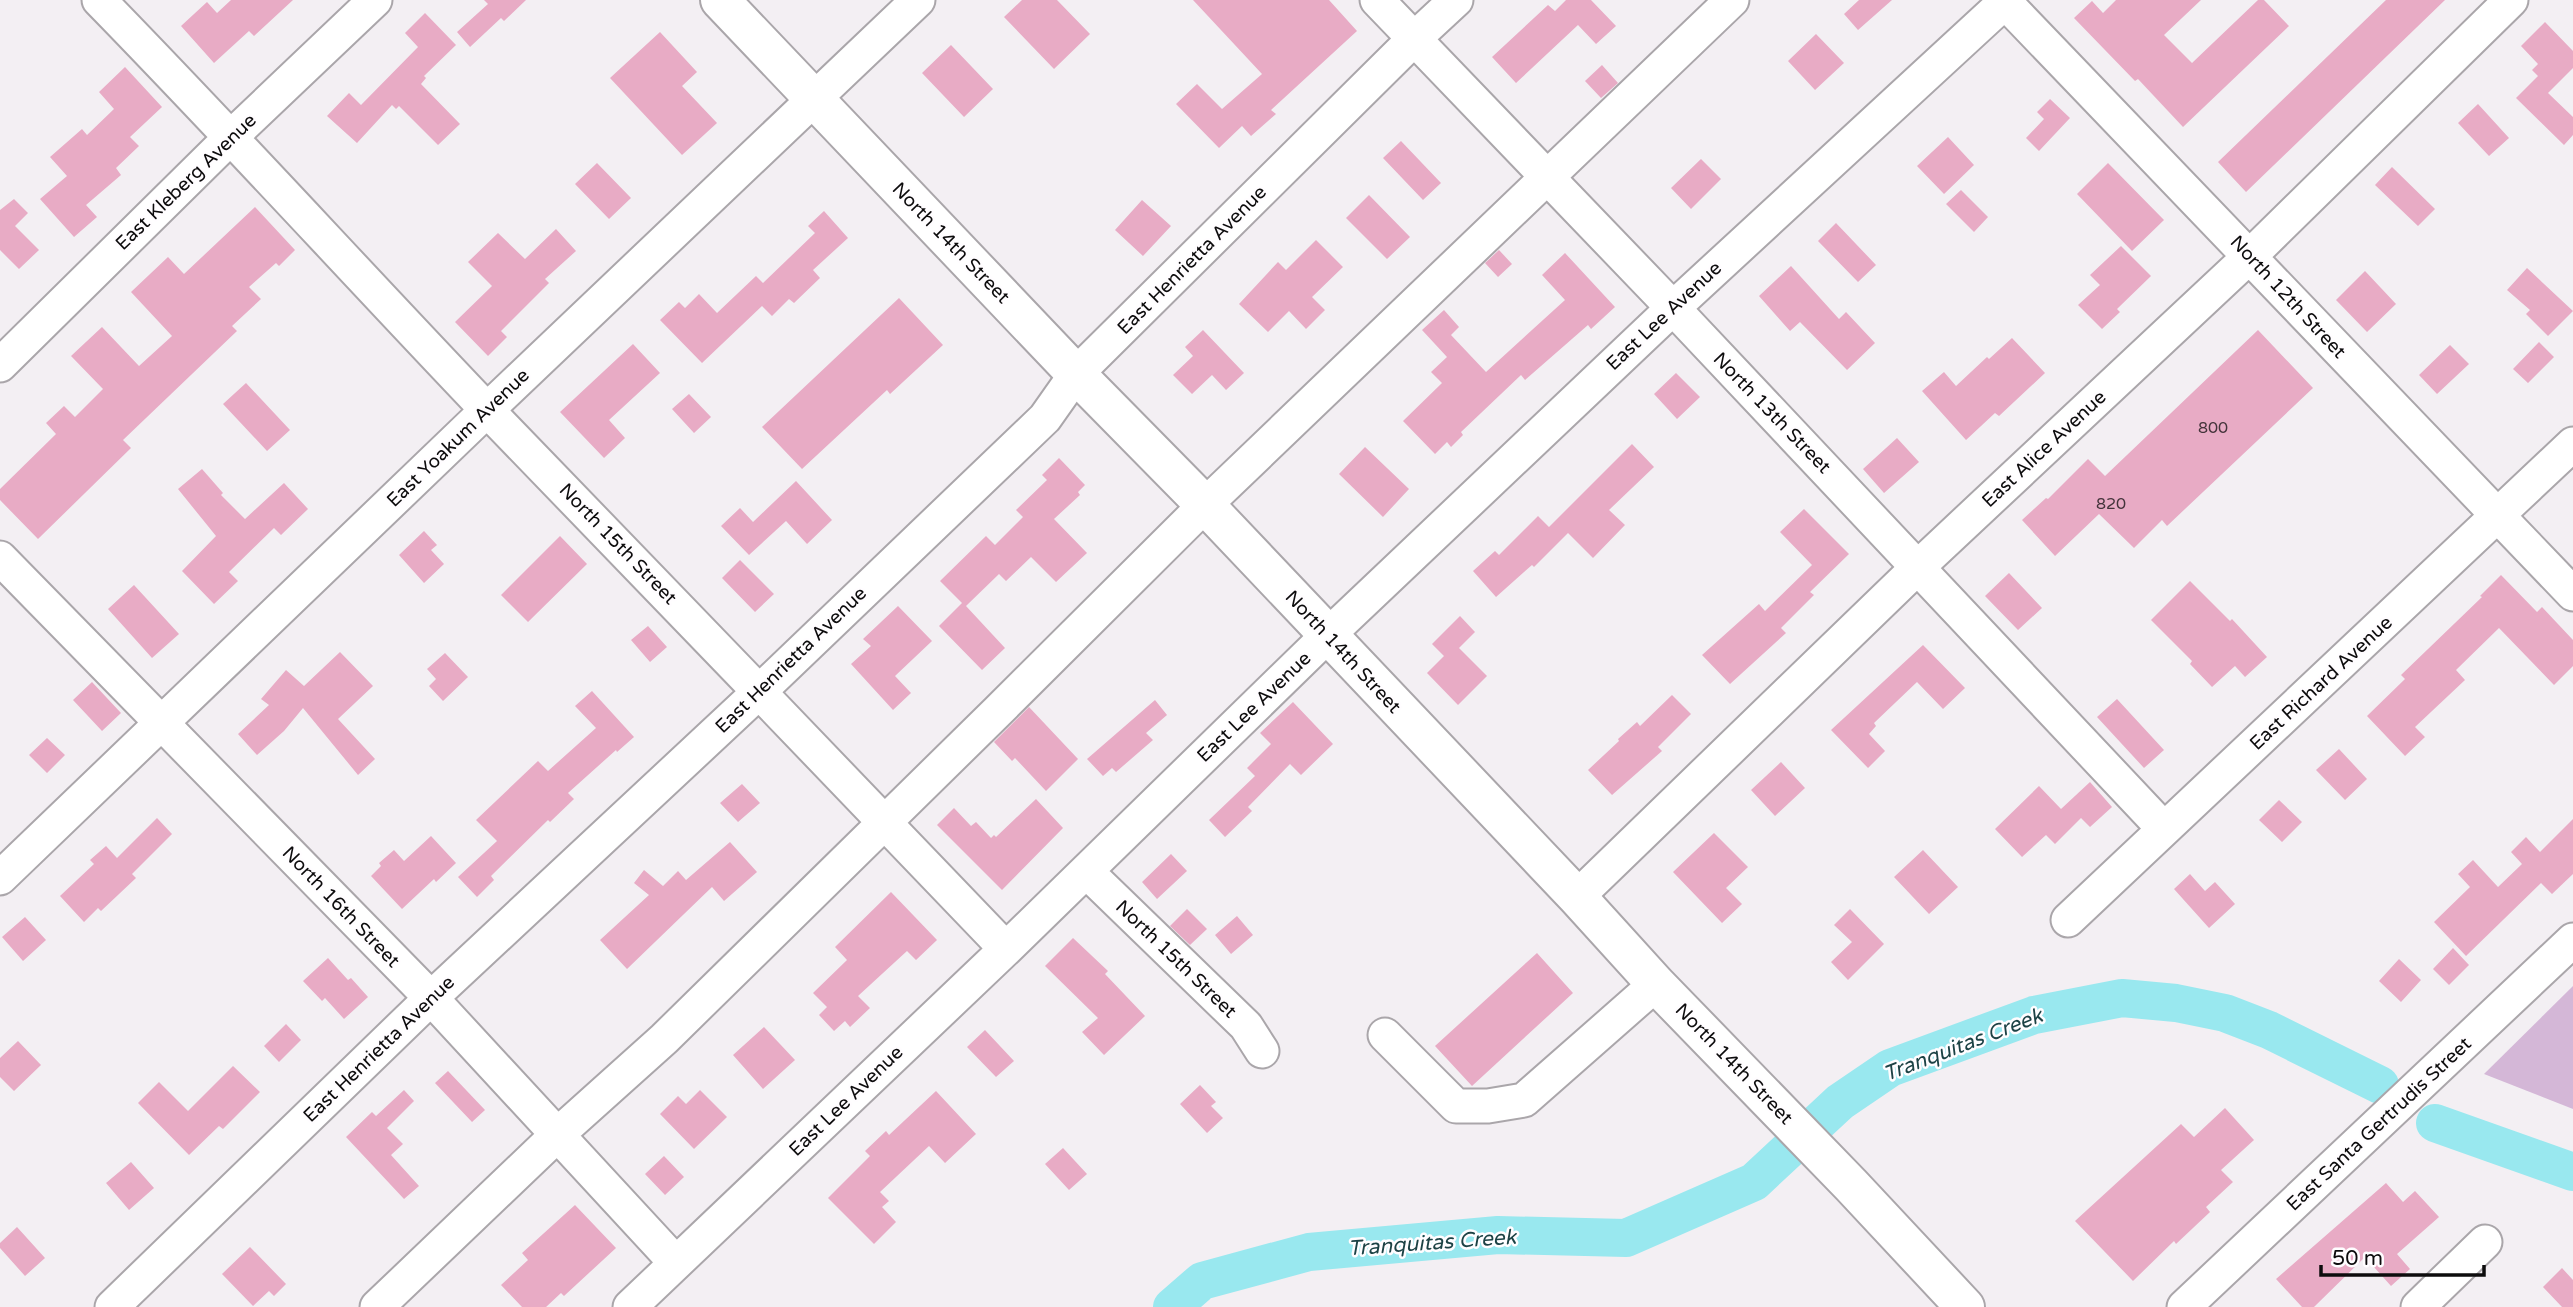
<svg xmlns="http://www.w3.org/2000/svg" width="2573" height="1307" font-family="'Varela Round',sans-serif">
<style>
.green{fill:#d4b7d7}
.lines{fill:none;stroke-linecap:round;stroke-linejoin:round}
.river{stroke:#99e8ef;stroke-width:38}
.building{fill:#e8abc5}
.minor-casing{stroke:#aaa6aa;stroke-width:37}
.major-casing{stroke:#aaa6aa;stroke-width:42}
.minor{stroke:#fff;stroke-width:33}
.major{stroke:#fff;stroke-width:38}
.labels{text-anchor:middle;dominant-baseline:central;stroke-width:5;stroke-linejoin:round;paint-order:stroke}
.number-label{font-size:16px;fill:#44343b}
.street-label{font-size:19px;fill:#0d0c0d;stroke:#fffdff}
.water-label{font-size:21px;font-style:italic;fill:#1c4245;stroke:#fffdff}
</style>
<rect width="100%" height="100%" fill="#f3eff3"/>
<path class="green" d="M2573 986V1109L2484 1074Z"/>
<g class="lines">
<path class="river" d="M2435 1123 2573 1172
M1172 1307 1202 1281 1309 1252 1498 1235 1626 1238 1754 1182 1840 1102 1890 1068 2034 1015 2122 998 2176 1003 2225 1013 2269 1030 2380 1085"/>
</g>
<path class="building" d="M231 0H293L254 36 249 31 214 63 181 26 207 2 217 13Z
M484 0H526L504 21 501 18 470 47 457 32 488 4Z
M1022 0H1057L1090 34 1054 69 1004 17Z
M1193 0H1329L1357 31 1271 110 1276 114 1251 136 1242 126 1219 148 1176 104 1197 84 1222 109 1262 74Z
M1566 0H1591L1616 26 1596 44 1578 25 1516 83 1492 57 1548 5 1555 11Z
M1859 0H1892L1858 30 1844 14Z
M2116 0H2201L2164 35 2192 63 2258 0H2264L2289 26 2183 127 2138 79 2135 81 2074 18 2092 1 2103 13Z
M2386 0H2445L2246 192 2218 162Z
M425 13 456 45 424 76 426 78 421 84 460 124 438 145 399 106 396 109 392 105 357 143 327 116 349 93 361 105 418 47 405 33Z
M2545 22 2573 51V68L2548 93 2573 117V135L2564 145 2516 98 2538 76 2532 70 2538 64 2521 46Z
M660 32 697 72 682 86 717 123 682 155 610 78Z
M1816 34 1844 63 1815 90 1788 61Z
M951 45 993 89 964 117 922 73Z
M1602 65 1618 83 1601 98 1585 81Z
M125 67 162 107 130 137 139 146 116 168 121 175 86 205 97 217 74 237 40 199 67 176 50 157 82 129 87 135 114 109 99 92Z
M2050 99 2070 118 2039 151 2026 138 2044 119 2037 112Z
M2478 104 2509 138 2489 156 2458 123Z
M1948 137 1974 165 1944 194 1917 166Z
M1401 141 1441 183 1423 200 1383 158Z
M1701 159 1721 179 1691 209 1671 188Z
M597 163 631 198 609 219 575 184Z
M2108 163 2164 220 2132 251 2077 194Z
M2392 167 2435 209 2418 226 2375 185Z
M1961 190 1988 217 1974 232 1946 204Z
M1369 195 1410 237 1387 259 1346 218Z
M14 199 28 213 15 226 39 250 19 269 0 250V210Z
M1142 200 1171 226 1143 256 1115 230Z
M255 207 295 250 279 266 276 263 249 287 261 299 232 326 237 331 123 440 131 448 38 539 0 500V489L56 434 46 423 64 406 75 417 103 389 71 356 102 327 139 366 172 336 131 292 168 257 184 274Z
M824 211 848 238 813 270 820 278 794 303 789 299 772 316 762 306 702 363 660 320 679 302 685 308 699 294 717 313 756 276 763 283 815 233 808 226Z
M1836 223 1876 265 1858 282 1818 241Z
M556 229 576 251 545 279 549 283 501 331 507 337 488 356 455 322 492 286 468 262 498 233 525 259Z
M1316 240 1343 267 1312 297 1325 310 1306 329 1289 311 1268 332 1239 304 1278 262 1286 270Z
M2121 246 2151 276 2117 309 2120 312 2102 329 2078 305 2100 285 2090 275Z
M1499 250 1512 264 1498 277 1485 263Z
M1565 253 1615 307 1591 329 1588 325 1525 380 1521 375 1461 432 1463 435 1451 447 1447 442 1435 454 1403 421 1442 383 1431 372 1447 357 1422 330 1444 310 1459 327 1451 335 1486 372 1565 300 1542 275Z
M1791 266 1839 319 1846 312 1875 343 1847 370 1800 322 1790 331 1759 296Z
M2527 268 2573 311 2548 336 2526 314 2530 310 2507 290Z
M2365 271 2396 304 2367 332 2336 300Z
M899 298 943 345 890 394 887 390 802 469 762 427Z
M1203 330 1244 373 1226 390 1212 375 1192 394 1173 375 1193 356 1185 347Z
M2258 330 2313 388 2167 526 2162 520 2134 548 2099 514 2055 556 2022 520 2046 498 2048 499 2088 459 2105 476Z
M2012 338 2045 373 1999 416 1995 413 1966 440 1922 391 1944 372 1956 386 1987 357 1989 359Z
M2539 342 2554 357 2528 383 2513 369Z
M633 344 660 373 609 420 625 438 604 458 560 412Z
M2450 345 2469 364 2437 394 2419 375Z
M1676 373 1700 397 1677 419 1654 394Z
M246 383 290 430 267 451 223 404Z
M689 394 711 417 694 433 672 409Z
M1897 438 1919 462 1884 493 1863 469Z
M1632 444 1654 467 1609 510 1625 525 1593 558 1568 533 1534 567 1532 565 1496 597 1473 571 1495 551 1499 555 1538 516 1549 527Z
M1365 447 1409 489 1383 517 1339 474Z
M1059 458 1085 485 1078 492 1080 495 1054 519 1087 553 1056 582 1031 557 1006 581 999 574 966 606 1005 648 982 670 939 626 962 603 940 581 986 536 995 545 1023 517 1016 510 1047 480 1042 475Z
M202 469 223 493 221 495 245 519 284 483 308 509 281 535 274 528 229 572 238 581 214 604 182 571 216 536 178 489Z
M796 481 832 520 807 544 786 521 749 555 721 526 740 508 753 522Z
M1804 509 1849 554 1810 592 1814 595 1781 628 1786 633 1730 684 1702 655 1759 604 1765 611 1812 565 1780 532Z
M424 531 437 545 431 550 444 564 424 583 399 555Z
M560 536 587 564 528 622 501 595Z
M740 560 774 594 755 612 722 578Z
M2009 573 2042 608 2018 630 1985 596Z
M2501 575 2537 612 2542 607 2573 640V666L2554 685 2499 628 2456 670 2465 680 2415 727 2425 737 2405 756 2367 716 2405 679 2401 675 2482 597 2480 596Z
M2190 581 2230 621 2232 619 2267 657 2245 677 2235 666 2212 687 2190 664 2192 661 2151 620Z
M134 585 179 634 152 658 108 609Z
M898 606 932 641 895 676 911 693 893 710 851 664 871 646 863 639Z
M1460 616 1475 632 1459 648 1487 676 1458 705 1427 673 1444 656 1432 644Z
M648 626 667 647 650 662 631 640Z
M1923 645 1965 688 1943 709 1917 682 1874 723 1876 726 1869 734 1885 751 1868 768 1831 730Z
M340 652 373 686 338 719 375 759 358 775 303 708 284 731 257 755 238 734 269 705 261 699 286 670 304 686Z
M445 653 468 677 443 701 429 686 436 679 427 669Z
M92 682 121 713 102 731 73 700Z
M592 691 634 737 617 752 616 750 568 793 574 799 550 822 548 820 491 876 494 880 477 897 458 877 497 841 476 820 538 761 548 771 596 728 575 706Z
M1672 695 1691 714 1658 747 1662 751 1612 795 1588 770 1619 741 1618 739 1637 722 1640 726Z
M2117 699 2164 750 2144 768 2097 717Z
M1155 700 1167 715 1146 733 1153 740 1116 772 1112 768 1103 776 1087 759Z
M1293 702 1333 744 1301 775 1290 764 1248 807 1252 811 1225 837 1209 820 1255 776 1247 768 1271 744 1260 733Z
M1029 707 1078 759 1046 791 1015 758 1012 761 994 742Z
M47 738 65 755 47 773 29 755Z
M2339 749 2367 779 2345 800 2316 770Z
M1781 762 1805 788 1775 816 1751 790Z
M2090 782 2112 807 2090 827 2081 818 2055 844 2046 835 2022 857 1995 829 2039 786 2061 809Z
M742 784 760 803 738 822 720 803Z
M1036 799 1063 828 1002 890 937 825 954 808 971 826 976 822 991 838 994 835 996 837Z
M2279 800 2302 822 2282 842 2259 820Z
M157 818 172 834 132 874 136 878 101 911 98 908 84 922 60 896 94 864 90 860 106 846 117 858Z
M2573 819V874L2552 894 2541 883 2466 956 2434 922 2470 887 2458 874 2473 860 2498 887 2522 864 2511 852 2526 837 2540 852Z
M1714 833 1748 867 1726 888 1742 904 1722 923 1673 872Z
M431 836 456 863 436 882 434 879 402 909 371 876 381 866 379 863 394 850 404 861Z
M730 842 757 872 724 901 712 887 627 969 600 940 649 895 634 883 644 870 663 886 678 871 686 880Z
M1923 850 1958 887 1929 914 1894 877Z
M1171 854 1187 871 1157 899 1142 882Z
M2190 874 2205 891 2215 882 2235 904 2209 928 2174 889Z
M891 892 937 940 916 960 907 951 858 996 870 1008 850 1027 845 1021 834 1031 819 1015 827 1007 813 993 847 960 835 947Z
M1187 909 1207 929 1190 945 1170 926Z
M1850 909 1884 944 1848 980 1831 962 1852 942 1834 925Z
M1237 916 1253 935 1231 954 1215 935Z
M25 917 46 940 23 961 2 937Z
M1073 938 1108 971 1105 974 1145 1016 1104 1055 1082 1032 1098 1018 1045 966Z
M2453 948 2469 965 2449 985 2433 969Z
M1537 953 1573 993 1472 1086 1435 1046Z
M328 958 348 980 351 978 368 997 344 1019 325 998 322 1001 303 981Z
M2399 959 2421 980 2401 1002 2379 981Z
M286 1024 301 1040 279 1062 264 1046Z
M764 1027 795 1060 763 1089 733 1055Z
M985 1030 1014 1061 996 1077 967 1047Z
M18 1041 41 1065 14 1091 0 1077V1058Z
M233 1066 260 1092 223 1129 219 1126 189 1155 138 1103 159 1082 188 1111Z
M448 1071 485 1110 472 1122 435 1083Z
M1200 1085 1216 1102 1211 1106 1223 1118 1207 1133 1180 1104Z
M404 1090 414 1101 387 1128 403 1144 391 1155 419 1186 404 1199 346 1137 372 1112 376 1116Z
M700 1090 727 1117 694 1149 660 1114 678 1096 686 1104Z
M936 1091 976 1134 945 1163 929 1146 880 1192 889 1201 882 1207 896 1222 874 1244 828 1198 870 1156 865 1151 886 1131 889 1135Z
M2225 1108 2254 1140 2221 1170 2233 1182 2206 1207 2210 1212 2176 1244 2174 1241 2133 1281 2075 1221 2181 1124 2194 1137Z
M1063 1148 1087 1174 1069 1190 1045 1164Z
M664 1156 684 1177 665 1195 645 1174Z
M131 1162 154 1188 129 1210 106 1183Z
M2386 1183 2403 1202 2415 1191 2439 1217 2397 1254 2410 1269 2391 1286 2365 1257 2314 1307H2302L2276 1279Z
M575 1205 616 1248 564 1296 561 1293 546 1307H522L501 1285 528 1260 522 1253Z
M17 1227 45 1258 25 1276 0 1248V1243Z
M250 1247 286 1284 274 1296 269 1291 253 1306 222 1274Z
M2562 1268 2573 1280V1307H2562L2543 1287Z"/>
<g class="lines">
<g class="minor-casing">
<path id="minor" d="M99 0C231 135 358 275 489 412 661 591 835 769 1006 949
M1377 0 1673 308 2164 829
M2003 0 2573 594
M0 365 232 136 375 0
M0 558 431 998 676 1263
M1086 871 1246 1026 1262 1051
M0 878 487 410 918 0
M1577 897 1918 567 2250 256 2511 0
M2068 920 2573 444
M1385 1035 1456 1106H1488L1524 1100 1656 984
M112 1307 431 998 760 691 1045 418 1076 374 1415 38 1456 0
M377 1307 557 1135 664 1039 997 712 1205 505 1732 0
M630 1307 1006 949 1327 636 1673 308 2007 0
M2184 1307 2573 940
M2418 1307 2485 1242"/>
</g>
<g class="major-casing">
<path id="major" d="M720 0 1076 374 1205 505 1577 897 1656 984 1851 1185 1965 1307"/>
</g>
<use href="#minor" class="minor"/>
<use href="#major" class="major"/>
</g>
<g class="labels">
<g class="number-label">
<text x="2213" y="428">800</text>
<text x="2111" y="504">820</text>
</g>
<g class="street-label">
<text transform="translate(186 182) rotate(-44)">East Kleberg Avenue</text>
<text transform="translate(951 243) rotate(46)">North 14th Street</text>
<text transform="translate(1192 260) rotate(-45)">East Henrietta Avenue</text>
<text transform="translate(2288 297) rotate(47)">North 12th Street</text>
<text transform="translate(1664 316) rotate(-43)">East Lee Avenue</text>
<text transform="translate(1772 413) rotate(46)">North 13th Street</text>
<text transform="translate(458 438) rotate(-44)">East Yoakum Avenue</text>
<text transform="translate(2044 449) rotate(-43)">East Alice Avenue</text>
<text transform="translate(618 544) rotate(46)">North 15th Street</text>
<text transform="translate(1343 652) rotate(47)">North 14th Street</text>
<text transform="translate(791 660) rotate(-44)">East Henrietta Avenue</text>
<text transform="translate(2321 683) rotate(-43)">East Richard Avenue</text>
<text transform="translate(1254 707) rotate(-44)">East Lee Avenue</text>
<text transform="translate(341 907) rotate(46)">North 16th Street</text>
<text transform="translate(1176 959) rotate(44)">North 15th Street</text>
<text transform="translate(379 1049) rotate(-44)">East Henrietta Avenue</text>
<text transform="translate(1734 1064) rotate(46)">North 14th Street</text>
<text transform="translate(846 1101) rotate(-44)">East Lee Avenue</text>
<text transform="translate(2379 1124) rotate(-43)">East Santa Gertrudis Street</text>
</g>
<g class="water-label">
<text transform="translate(1963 1045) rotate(-21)">Tranquitas Creek</text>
<text transform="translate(1432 1243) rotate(-4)">Tranquitas Creek</text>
</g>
</g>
<path d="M2321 1265v10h163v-10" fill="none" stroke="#0d0c0d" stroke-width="3.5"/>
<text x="2332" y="1265" font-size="21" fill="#0d0c0d" stroke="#fffdff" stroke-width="5" paint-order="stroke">50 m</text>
</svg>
